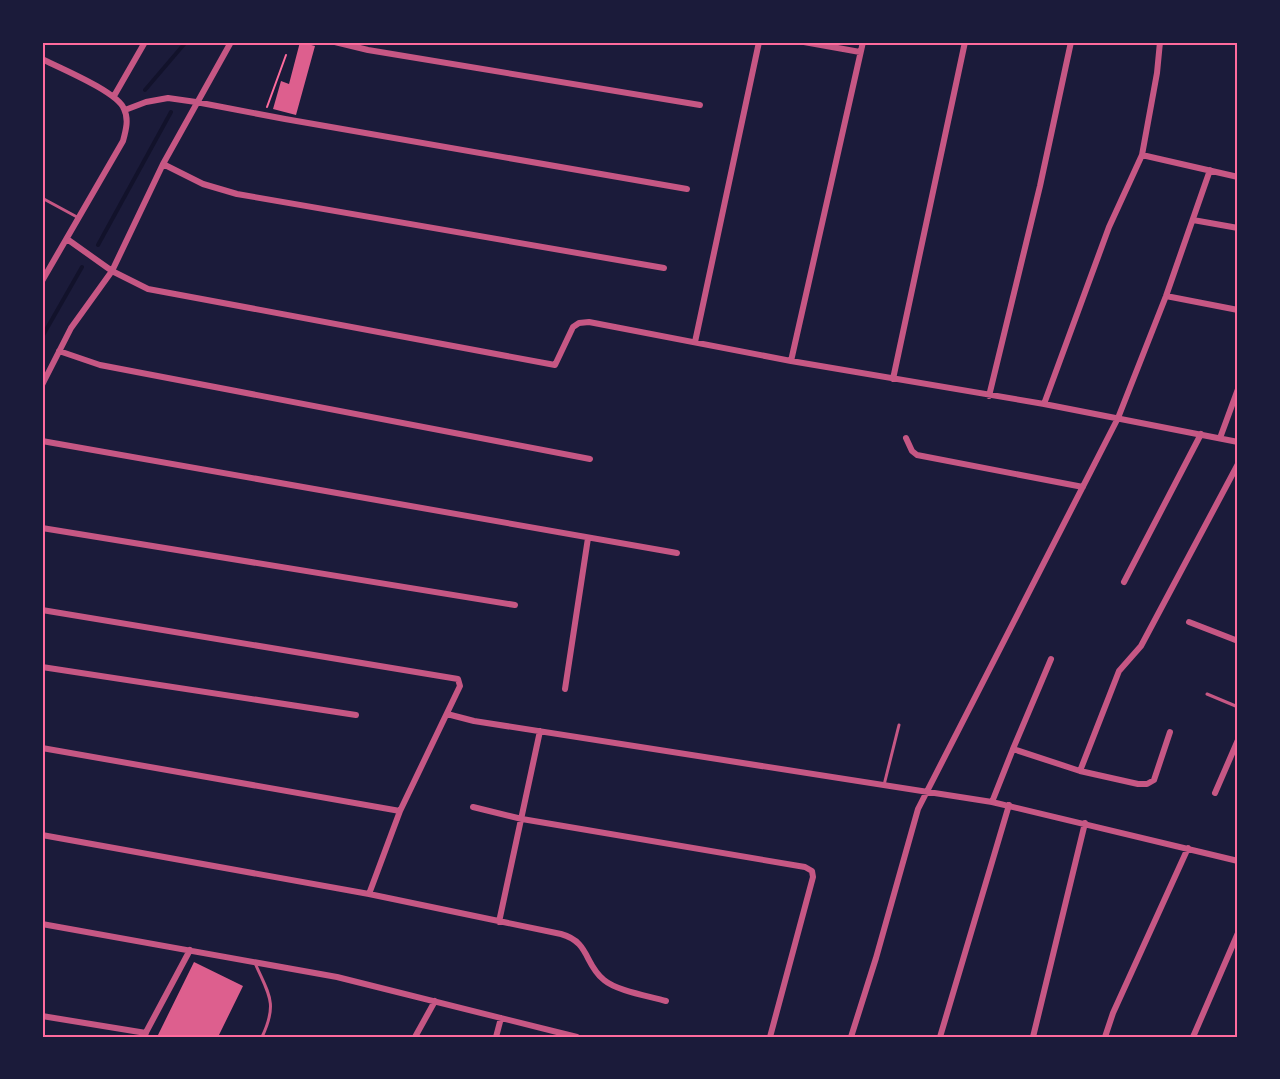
<svg xmlns="http://www.w3.org/2000/svg" width="1280" height="1079" font-family="'Sofia Sans Condensed',sans-serif">
<style>
.lines{fill:none;stroke-linecap:round;stroke-linejoin:round}
.stream{stroke:#12122b;stroke-width:4}
.building{fill:#dd5f8e}
.path{stroke:#ff6b9d;stroke-width:2}
.service{stroke:#c65784;stroke-width:3}
.minor{stroke:#c65784;stroke-width:6}
.neatline{fill:none;stroke:#ff6b9d;stroke-width:2}
</style>
<rect width="100%" height="100%" fill="#1b1b3a"/>
<g class="lines">
<path class="stream" d="M145 90 186 42
M98 245 171 112
M42 337 82 267"/>
</g>
<path class="building" d="M300 42 315 46 296 115 273 109 281 81 289 84Z
M194 962 243 986 218 1037H157Z"/>
<g class="lines">
<path class="path" d="M267 107 286 55"/>
<path class="service" d="M42 198 77 217
M1207 694 1238 707
M884 785 899 725
M255 963C269 995 278 1003 262 1037"/>
<path class="minor" d="M335 42 368 50 700 105
M804 42 860 52
M42 59C60 68 118 92 124 109 129 119 126 130 123 141L42 281
M114 96 145 42
M125 110 146 102 168 98 196 102 285 119 687 189
M1142 155 1238 177
M163 164 203 184 237 194 664 268
M1193 220 1238 228
M67 239 112 271 148 289 555 365 573 327 579 323 589 322 791 361 1044 404 1238 442
M1166 296 1238 310
M695 342 759 42
M59 351 100 365 590 459
M791 361 863 42
M893 379 965 42
M42 385 71 328 112 271 163 164 231 42
M989 396 1040 186 1071 42
M1044 404 1109 227 1142 155 1157 73 1160 42
M906 438 912 451 917 455 1083 487
M1220 438 1238 389
M42 441 677 553
M42 528 515 605
M1124 582 1201 434
M42 610 458 679 460 686 400 811 369 894
M1189 622 1238 641
M42 667 356 715
M565 689 588 538
M447 714 474 721 992 802 1238 861
M42 748 400 811
M1013 749 1051 659
M1080 771 1138 784H1147L1154 780 1170 732
M1215 793 1238 740
M992 802 1013 749 1080 771 1119 671 1141 646 1238 464
M473 807 522 819 805 867 812 871 813 877 770 1037
M42 835 369 894 561 934C590 942 584 964 604 980 617 991 649 996 666 1001
M499 922 540 731
M42 924 337 977 577 1037
M42 1016 146 1033
M144 1036 190 950
M415 1037 435 1001
M496 1037 501 1018
M851 1037 876 958 918 809 1118 418 1166 296 1210 170
M940 1037 1009 805
M1033 1037 1085 823
M1105 1037 1113 1013 1188 848
M1193 1037 1238 933"/>
</g>
<rect width="1280" height="1079" fill="none" stroke="#1b1b3a" stroke-width="87"/>
<rect x="44" y="44" width="1192" height="992" class="neatline"/>
</svg>
